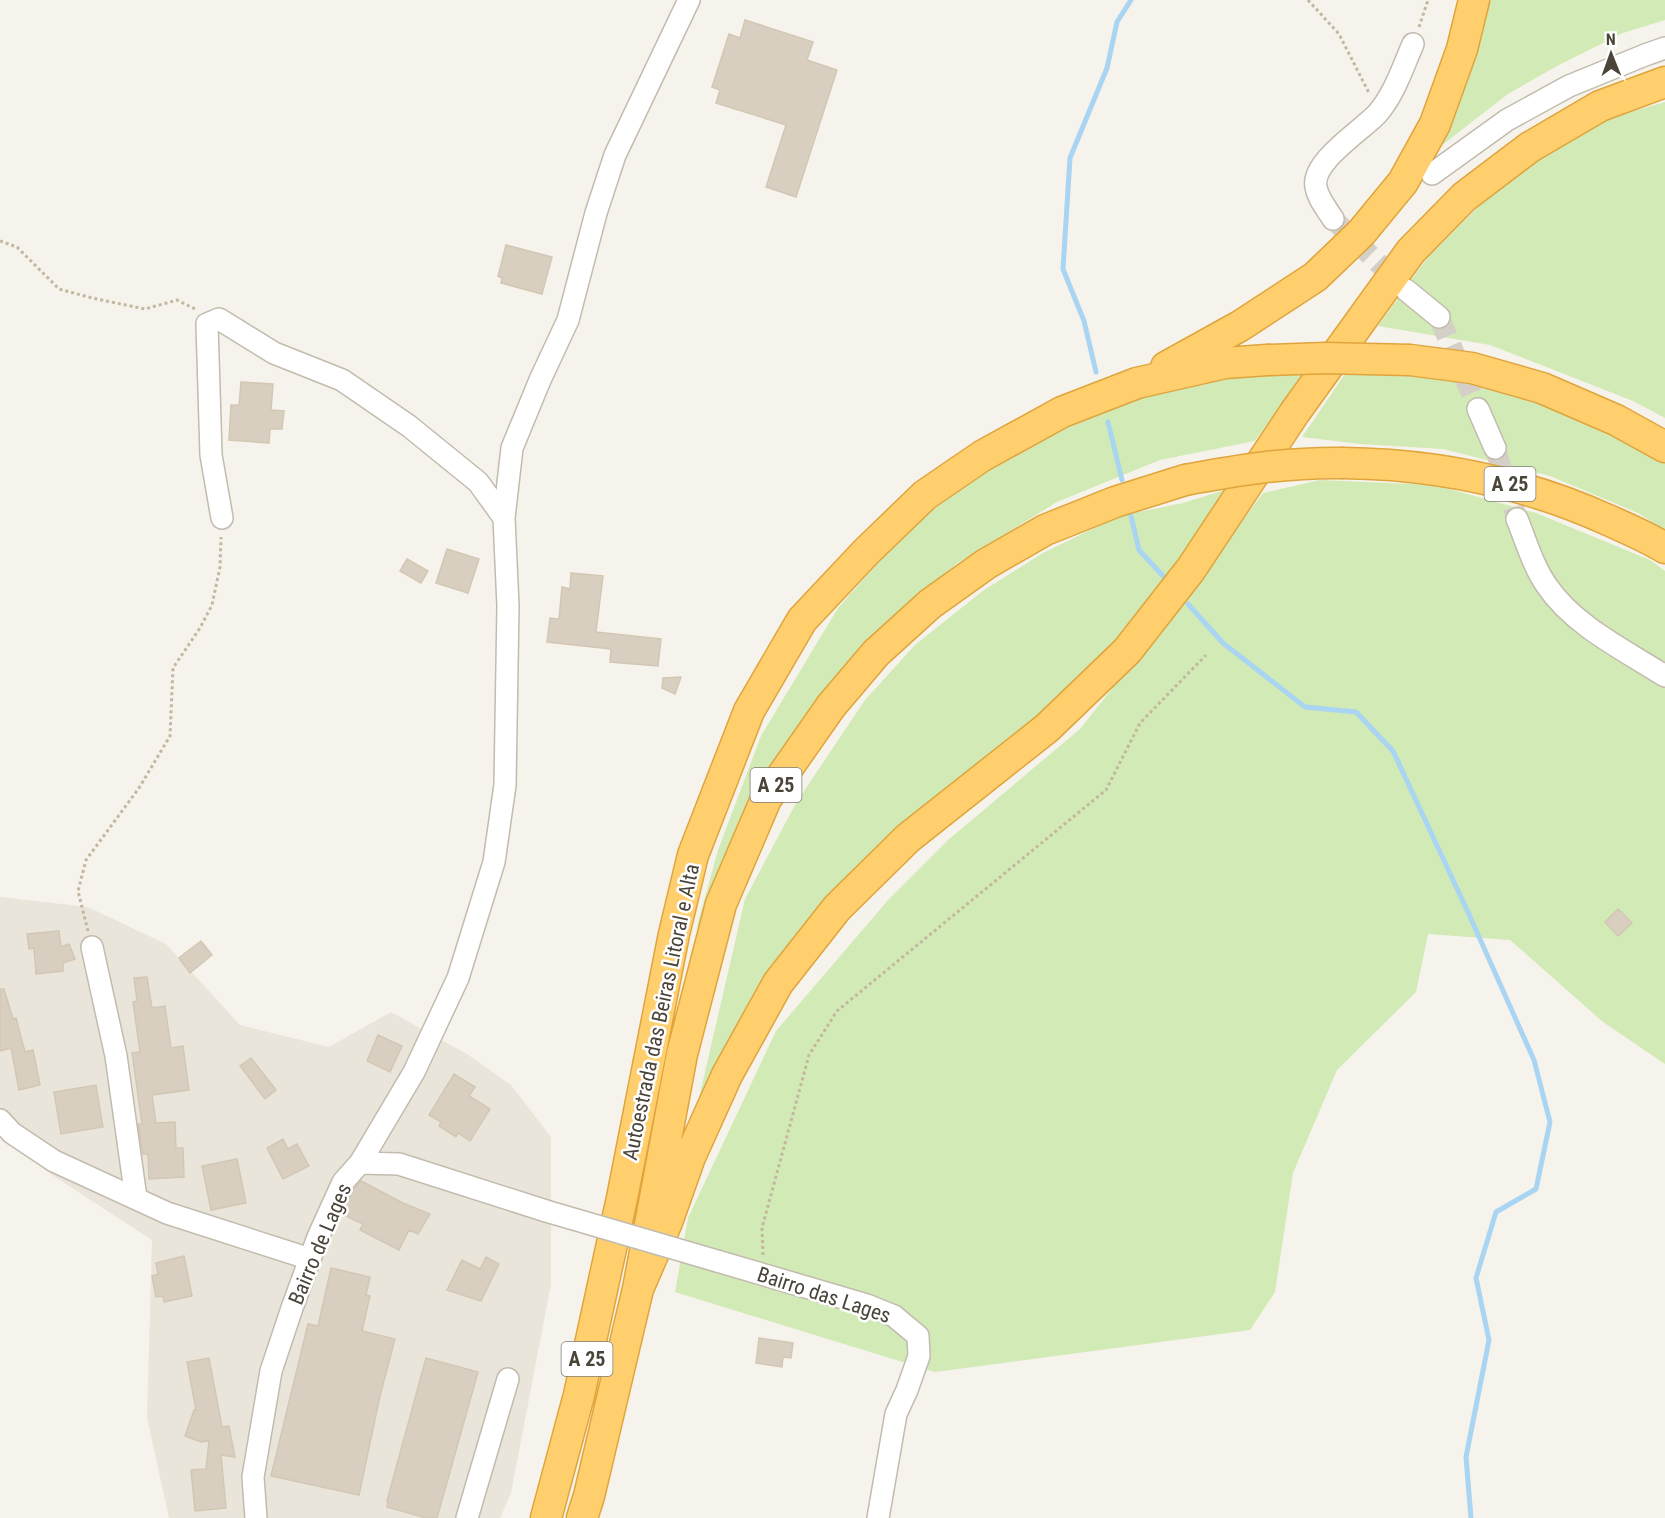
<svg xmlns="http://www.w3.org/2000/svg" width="1665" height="1518" font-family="'Roboto Condensed',sans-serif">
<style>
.residential{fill:#eae5da}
.green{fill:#d2eab5}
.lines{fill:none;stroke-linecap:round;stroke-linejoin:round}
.stream{stroke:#a9d4f2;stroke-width:5}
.building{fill:#d8cfc1;stroke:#d3c7b4;stroke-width:1.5}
.minor-tunnel{stroke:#d4d0c8;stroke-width:21;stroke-dasharray:21 10;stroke-linecap:butt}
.minor-casing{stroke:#c2bbae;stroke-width:24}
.highway-casing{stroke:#e0a43c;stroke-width:33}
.path{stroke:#c4b79f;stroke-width:3;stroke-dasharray:3 3;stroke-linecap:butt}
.minor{stroke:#fff;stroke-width:21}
.highway{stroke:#ffcf6e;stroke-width:30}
.minor-bridge-casing{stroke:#c2bbae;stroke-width:24;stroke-linecap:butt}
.highway-bridge-casing{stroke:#e0a43c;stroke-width:33;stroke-linecap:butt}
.minor-bridge{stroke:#fff;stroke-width:21}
.highway-bridge{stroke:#ffcf6e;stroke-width:30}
.labels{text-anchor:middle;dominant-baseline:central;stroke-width:5;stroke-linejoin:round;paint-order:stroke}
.shield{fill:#fff;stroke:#817c74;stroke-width:1.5}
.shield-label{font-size:20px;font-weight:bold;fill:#4b4439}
.street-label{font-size:21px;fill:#4b4439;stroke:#fff}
</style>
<rect width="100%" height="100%" fill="#f6f3ec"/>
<path class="residential" d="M0 897 88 907 166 944 240 1025 329 1047 391 1012 467 1054 511 1085 551 1137V1284L511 1493 500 1518H169L147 1418 152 1240 52 1175 0 1132Z"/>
<path class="green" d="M1486 0H1665V20L1623 33 1557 66 1508 94 1437 149Z
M1665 102V418L1633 401 1490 345 1378 326 1428 257 1498 187 1591 123Z
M1305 370 1255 441 1160 460 1057 502 956 564 872 641 780 756 696 930 718 850 761 736 838 608 926 509 1000 458 1059 426 1182 381Z
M1347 371 1376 372 1487 382 1570 409 1665 461V530L1638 513 1550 476 1443 449 1360 444 1302 437Z
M1320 480 1435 485 1536 513 1650 560 1665 571V1064L1603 1022 1510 940 1428 934 1416 992 1337 1070 1293 1173 1275 1292 1250 1330 935 1372 675 1292 688 1218 776 1031 889 899 948 840 1080 729 1204 573 1263 493Z
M1231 488 1197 539 1110 654 1045 716 863 863 816 909 774 972 692 1128 745 899 796 803 865 700 915 645 984 590 1043 553 1119 516 1183 503Z"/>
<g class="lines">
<path class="stream" d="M1096 372 1084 321 1063 269 1070 158 1107 68 1117 22 1131 0
M1108 422 1122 480
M1131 516 1139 550 1163 576
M1188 604 1223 643 1305 707 1356 712 1393 751 1467 910 1534 1060 1550 1122 1536 1189 1496 1212 1476 1278 1489 1340 1466 1457 1471 1518"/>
</g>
<path class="building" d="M745 20 813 42 807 60 837 70 796 197 766 187 786 125 716 103 720 90 712 87 729 34 740 38Z
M506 245 552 257 542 294 501 283 502 278 498 276Z
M241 382 273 384 271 410 284 411 282 429H270L269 443 229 440 231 405H239Z
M447 549 479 559 468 593 436 583Z
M407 559 428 571 421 583 400 571Z
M571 573 603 576 596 632 661 639 658 666 610 662 611 649 547 642 550 618 559 619 562 587 570 589Z
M681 677 675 694 662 688 663 678Z
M1618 909 1632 923 1618 936 1605 922Z
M59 931 61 947 69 944 75 959 63 963V971L36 974 34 948 29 949 27 934Z
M201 941 212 955 190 973 179 958Z
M147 977 152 1008 165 1006 171 1048 183 1046 189 1090 152 1095 156 1123 175 1122 176 1148H183L184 1177 149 1179 148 1154H143L138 1124H142L132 1053 140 1052 133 1002 137 1001 134 978Z
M0 989H4L13 1019 16 1018 25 1052 33 1050 40 1085 19 1090 11 1048 0 1051Z
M378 1035 402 1046 390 1072 367 1061Z
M251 1058 276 1090 265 1099 240 1066Z
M454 1074 475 1087 469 1096 490 1109 470 1141 458 1133 456 1137 439 1126 441 1122 429 1115Z
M96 1085 103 1127 61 1134 54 1092Z
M283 1139 288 1149 297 1144 309 1166 283 1179 267 1148Z
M237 1159 246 1203 211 1210 202 1166Z
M361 1181 403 1203 430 1214 418 1234 409 1230 399 1250 360 1230 363 1224 346 1216 348 1212 344 1210 354 1189Z
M184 1256 192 1296 164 1302 163 1296 156 1297 152 1276 158 1274 156 1263Z
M486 1257 499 1264 481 1301 447 1290 462 1260 480 1269Z
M331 1268 370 1277 366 1295 370 1296 362 1331 395 1339 380 1396 359 1495 271 1476 308 1324 318 1326Z
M759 1338 793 1343 791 1358 783 1357 782 1367 756 1363Z
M209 1358 222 1427 229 1426 235 1457 221 1455 226 1508 195 1511 191 1470 206 1469 209 1441 201 1442 185 1436 194 1410H196L187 1362Z
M426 1358 478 1372 437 1518H426L387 1507 388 1501H387Z"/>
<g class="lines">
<path class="minor-tunnel" d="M1333 219 1402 286
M1439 317 1478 409
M1495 448 1517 519"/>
<g class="minor-casing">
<path id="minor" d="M1432 174 1507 120 1569 86 1645 55 1665 48
M1333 219C1327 209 1318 199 1316 187 1311 162 1361 131 1377 114 1394 95 1403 67 1413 44
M1406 290 1439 317
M1478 409 1495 448
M222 518 211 455 207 324 219 319 274 353 342 380 409 426 478 482 504 518
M1517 519C1526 541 1533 566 1547 586 1574 626 1626 651 1665 676
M92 947 116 1056 136 1198
M0 1120 12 1133 54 1161 167 1213 310 1259
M360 1163 414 1072 458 978 494 862 505 785 508 606 504 518 512 448 540 380 568 320 596 213 615 155 689 0
M717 1261 867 1305 894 1316 918 1336 919 1356 907 1390 896 1414 878 1518
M256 1518 253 1477 271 1371 292 1308 318 1237 343 1182 360 1163 399 1164 546 1211
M467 1518 508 1379"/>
</g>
<g class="highway-casing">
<path id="highway" d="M1410 360 1472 368 1542 388 1616 420 1665 447
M1166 367 1240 326 1315 277 1361 233 1403 182 1435 124 1462 49 1474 0
M1343 463C1434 464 1524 482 1608 520 1628 529 1647 537 1665 548
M638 1289 667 1222 690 1157 727 1075 778 983 837 908 908 838 1047 728 1127 651 1191 569 1295 412 1411 251 1464 197 1530 147 1600 106 1665 82
M546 1518 579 1395 622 1198 674 934 693 855 749 711 802 620 866 552 925 495 982 456 1062 412 1137 383 1225 363 1267 360
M582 1518 589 1496 638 1289 682 1054 721 904 766 799 831 706 876 653 930 604 986 564 1045 530 1115 502 1185 480"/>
</g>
<path class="path" d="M1308 0 1339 34 1369 93
M1419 27 1428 0
M0 241 17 247 59 289 92 298 145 309 177 300 195 309
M88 931 78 891 86 860 139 788 170 736 173 668 200 628 212 605 220 567 221 537
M763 1255 762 1228 809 1055 837 1011 1106 790 1140 723 1206 655"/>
<use href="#minor" class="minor"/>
<use href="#highway" class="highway"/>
<g class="minor-bridge-casing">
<path id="minor-bridge" d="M546 1211 717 1261"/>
</g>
<g class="highway-bridge-casing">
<path id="highway-bridge" d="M1267 360 1325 358 1410 360
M1185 480C1238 470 1289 462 1343 463"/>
</g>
<use href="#minor-bridge" class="minor-bridge"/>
<use href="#highway-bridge" class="highway-bridge"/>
</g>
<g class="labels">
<g class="shield">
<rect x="1484.5" y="467" width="51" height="34" rx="4.5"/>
<rect x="750.5" y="768" width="51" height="34" rx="4.5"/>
<rect x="561.5" y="1342" width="51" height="34" rx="4.5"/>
</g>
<g class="shield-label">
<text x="1510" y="484">A 25</text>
<text x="776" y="785">A 25</text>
<text x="587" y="1359">A 25</text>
</g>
<g class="street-label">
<text transform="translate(661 1012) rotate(-78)">Autoestrada das Beiras Litoral e Alta</text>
<text transform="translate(320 1244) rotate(-67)">Bairro de Lages</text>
<text transform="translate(824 1295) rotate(18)">Bairro das Lages</text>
</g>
</g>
<g transform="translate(1611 54) rotate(359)" stroke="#ffffff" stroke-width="4.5" paint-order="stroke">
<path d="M0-4.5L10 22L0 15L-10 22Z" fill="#4b4439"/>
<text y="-9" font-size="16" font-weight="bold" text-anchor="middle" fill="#4b4439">N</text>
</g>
</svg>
